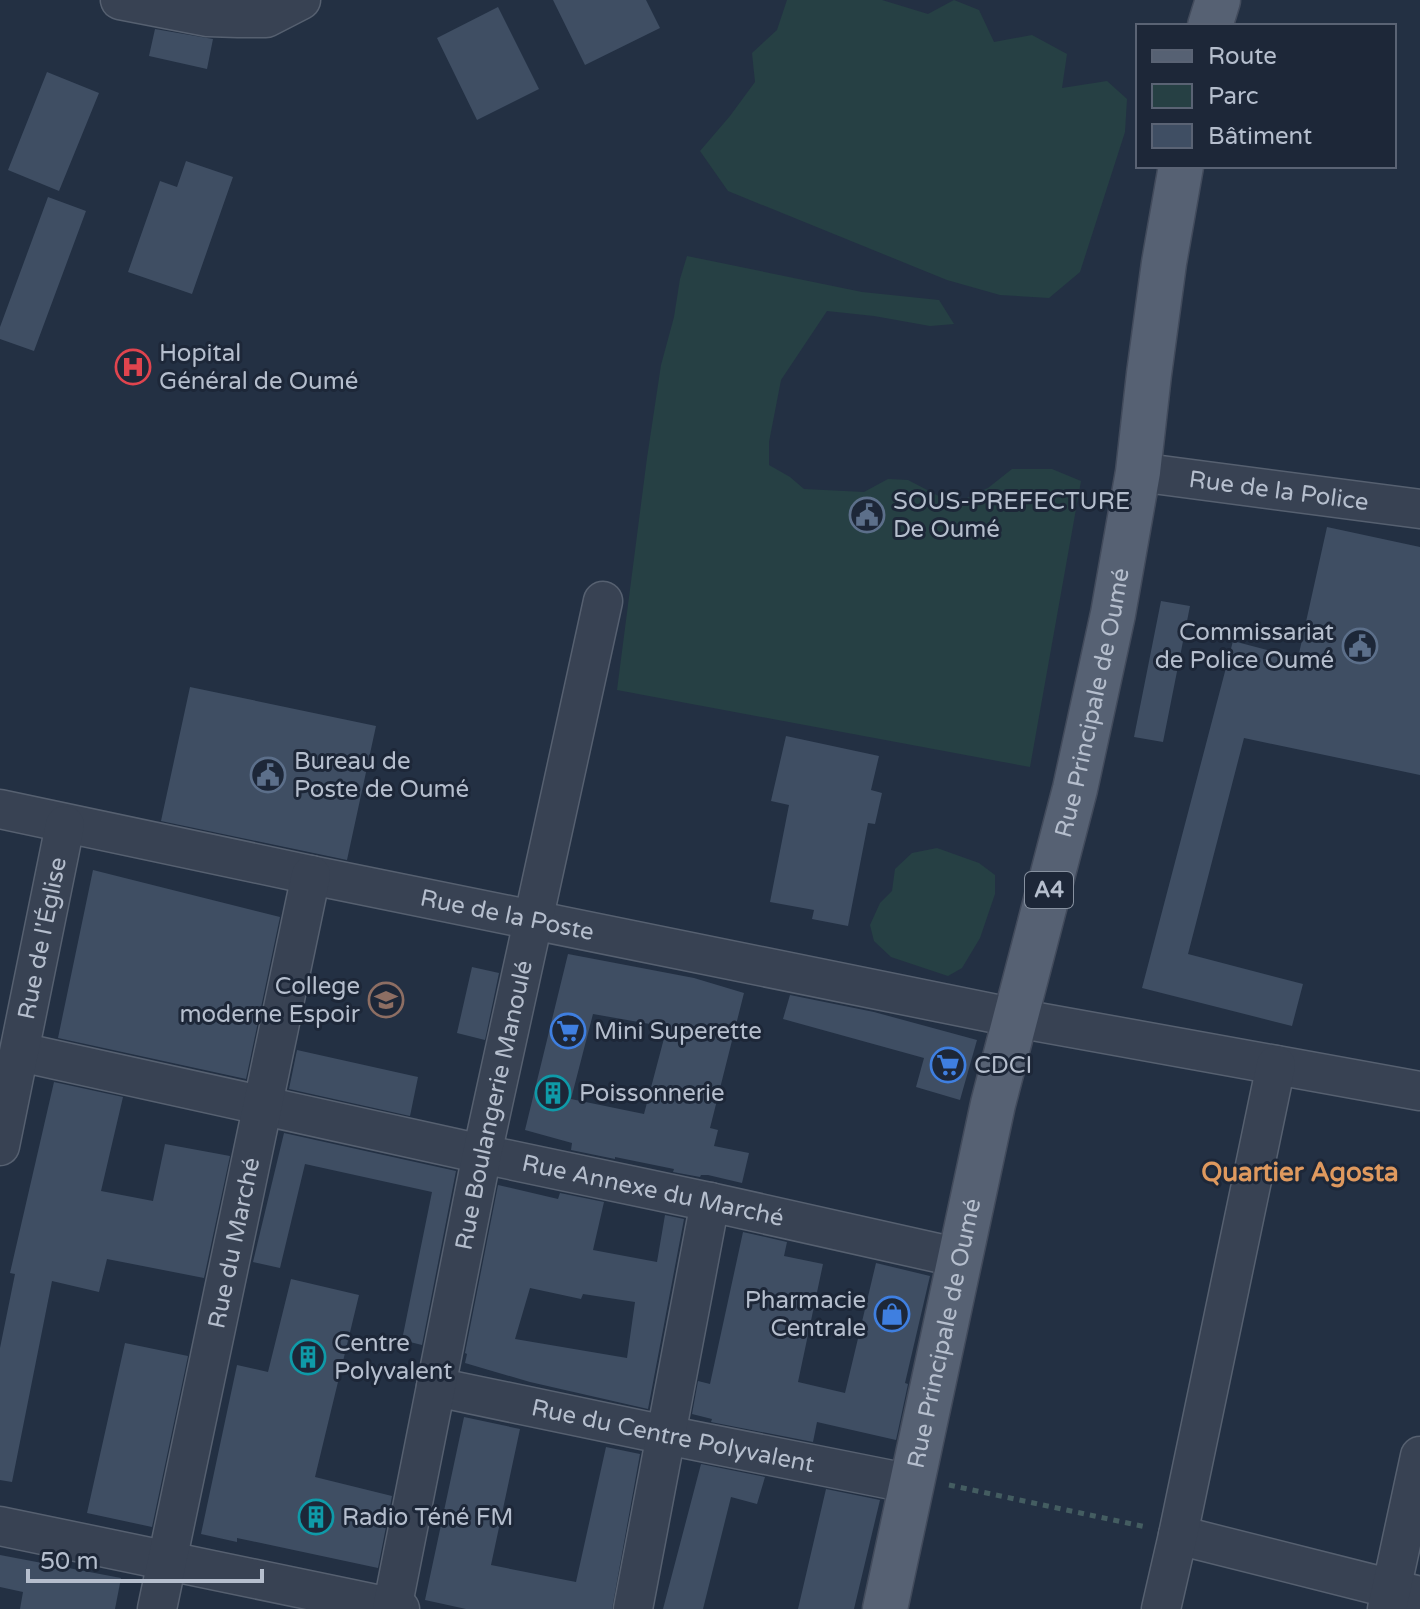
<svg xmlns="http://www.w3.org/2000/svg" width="1420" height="1609" font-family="'Varela Round',sans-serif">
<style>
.green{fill:#264044}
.building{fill:#3f4e63;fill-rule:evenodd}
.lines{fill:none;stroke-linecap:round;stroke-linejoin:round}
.street-casing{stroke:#566070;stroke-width:41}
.primary-casing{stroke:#424b5c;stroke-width:47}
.path{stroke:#445d61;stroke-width:5;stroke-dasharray:6 6;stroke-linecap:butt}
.street{stroke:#384253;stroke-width:38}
.primary{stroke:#566173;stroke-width:44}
.labels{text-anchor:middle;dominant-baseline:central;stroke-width:6;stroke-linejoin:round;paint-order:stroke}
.shield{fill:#1d2738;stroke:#8791a0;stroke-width:2}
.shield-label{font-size:22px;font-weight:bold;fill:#b5becd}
.poi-label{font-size:24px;fill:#b5becd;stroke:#1d2738;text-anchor:start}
.street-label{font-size:24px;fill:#b5becd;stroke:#1d2738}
.neighbourhood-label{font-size:26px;font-weight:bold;fill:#df995e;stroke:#1d2738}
</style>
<rect width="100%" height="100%" fill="#233043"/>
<path class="green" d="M787 0H882L928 14 954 0 979 10 994 42 1032 35 1067 54 1062 88 1107 81 1127 99 1125 132 1080 272 1049 298 1000 295 947 280 728 191 700 151 730 116 755 82 752 53 777 30Z
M687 256 862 292 939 300 954 324 930 326 874 316 827 311 781 380 769 442V465L790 477 804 489 864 492 888 479 908 480 954 504 988 488 1012 469H1052L1081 481 1030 767 617 690 647 458 661 365 674 317 680 279Z
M937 848 979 863 995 875V894L980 938 962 968 948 976 891 957 874 941 870 925 880 903 892 891 895 869 912 853Z"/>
<path class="building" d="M553 0H646L660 28 585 65Z
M498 7 539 89 477 120 437 38Z
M155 29 213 39 207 69 149 56Z
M47 72 99 93 59 191 8 170Z
M186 161 233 177 192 294 128 272 160 181 177 187Z
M48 197 86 211 34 351 0 339V327Z
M1327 527 1420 547V775L1244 738 1188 954 1303 984 1292 1026 1142 988 1233 641 1298 658Z
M1161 601 1190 606 1163 742 1134 737Z
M190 687 376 726 347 860 161 821Z
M786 736 879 756 871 790 882 793 875 824 868 823 848 926 812 919 814 910 770 902 789 805 771 801Z
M93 870 280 917 246 1079 58 1038Z
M568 954 694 978 744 993 710 1128 718 1130 714 1146 749 1153 742 1183 708 1175H701L700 1177 673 1172 674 1169 615 1157V1159L571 1150 572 1143 525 1130ZM593 1014 667 1027 644 1114 571 1099Z
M472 967 499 973 485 1040 457 1033Z
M790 995 874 1012 977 1040 960 1100 916 1087 924 1058 783 1019Z
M297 1050 418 1077 410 1116 289 1089Z
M54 1082 123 1097 101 1191 153 1201 165 1144 230 1156 204 1278 107 1259 99 1292 52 1281 12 1482 0 1480V1348L15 1274 10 1273Z
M284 1133 456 1171 422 1345 402 1340 432 1192 305 1164 280 1268 253 1262Z
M498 1185 558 1199 560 1193 604 1202 593 1250 657 1262 665 1215 684 1219 648 1409 530 1382 465 1363 467 1354 465 1353ZM530 1288 581 1299 583 1294 635 1302 627 1358 515 1339Z
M743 1232 787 1242 784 1256 823 1264 798 1382 845 1393 876 1263 930 1276 905 1383 908 1384 896 1440 817 1422 813 1442 711 1422 712 1419 692 1414 698 1381 710 1384Z
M291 1279 359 1295 315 1477 392 1496 378 1568 237 1538V1542L201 1534 237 1365 268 1372Z
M125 1343 188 1356 152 1527 87 1513Z
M464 1417 520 1429 491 1565 576 1582 606 1447 640 1454 612 1609H466L425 1600Z
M701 1464 765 1477 757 1504 731 1497 703 1609H663Z
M826 1489 880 1500 854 1609H798Z
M0 1555 121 1578 115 1609H20L23 1592 0 1587Z"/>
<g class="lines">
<g class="street-casing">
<g id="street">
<path d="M120 0 208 17 238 18H266L301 0"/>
<path id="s1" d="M1138 472 1420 509"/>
<path id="s2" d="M0 809 311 875 1016 1018 1420 1091"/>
<path id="s3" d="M20 1052 482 1154 710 1202 960 1258"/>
<path id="s4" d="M0 1146 65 825"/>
<path id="s5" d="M436 1387 666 1435 912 1484"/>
<path d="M0 1526 400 1609"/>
<path d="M1178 1535 1420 1596"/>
<path id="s6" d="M157 1609 311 875"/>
<path id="s7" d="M392 1609 482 1154 603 601"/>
<path d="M633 1609 710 1202"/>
<path d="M1161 1609 1178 1535 1276 1065"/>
<path d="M1387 1609 1420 1456"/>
</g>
</g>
<g class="primary-casing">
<g id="primary">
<path d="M1210 26 1218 0"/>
<path id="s8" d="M885 1609 993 1104 1075 789 1113 614 1138 472 1149 374 1164 263 1181 166"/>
</g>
</g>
<path class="path" d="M949 1485 1146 1527"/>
<use href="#street" class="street"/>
<use href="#primary" class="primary"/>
</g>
<defs>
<g id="hospital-ring" transform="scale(1.8)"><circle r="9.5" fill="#1d2738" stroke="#e0444e" stroke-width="1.5"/><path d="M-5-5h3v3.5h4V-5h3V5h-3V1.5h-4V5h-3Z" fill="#e0444e"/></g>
<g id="civic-ring" transform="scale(1.8)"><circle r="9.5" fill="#1d2738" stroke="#5c6f8a" stroke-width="1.5"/><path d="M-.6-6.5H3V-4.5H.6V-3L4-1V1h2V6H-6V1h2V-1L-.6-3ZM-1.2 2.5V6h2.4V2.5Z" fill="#5c6f8a"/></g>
<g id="school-ring" transform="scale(1.8)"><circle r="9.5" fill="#1d2738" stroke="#8d6e63" stroke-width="1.5"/><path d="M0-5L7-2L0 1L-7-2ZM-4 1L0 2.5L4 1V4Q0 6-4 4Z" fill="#8d6e63"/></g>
<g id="supermarket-ring" transform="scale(1.8)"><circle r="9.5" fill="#1d2738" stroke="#3f7fe0" stroke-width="1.5"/><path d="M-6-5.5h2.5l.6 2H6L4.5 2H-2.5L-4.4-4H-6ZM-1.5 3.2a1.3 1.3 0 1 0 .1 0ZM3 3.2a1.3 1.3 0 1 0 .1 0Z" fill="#3f7fe0"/></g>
<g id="building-ring" transform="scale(1.8)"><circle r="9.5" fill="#1d2738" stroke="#0f9aa8" stroke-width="1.5"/><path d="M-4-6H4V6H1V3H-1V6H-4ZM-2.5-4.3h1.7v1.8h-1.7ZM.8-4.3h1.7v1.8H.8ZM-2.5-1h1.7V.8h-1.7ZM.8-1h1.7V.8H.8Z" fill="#0f9aa8"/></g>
<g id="shop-ring" transform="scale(1.8)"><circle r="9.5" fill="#1d2738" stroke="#3f7fe0" stroke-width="1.5"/><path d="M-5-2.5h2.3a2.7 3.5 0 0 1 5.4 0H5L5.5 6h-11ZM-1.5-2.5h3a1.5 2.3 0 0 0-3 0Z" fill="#3f7fe0"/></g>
</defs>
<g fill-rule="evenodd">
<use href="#hospital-ring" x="133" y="367"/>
<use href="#civic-ring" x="867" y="515"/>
<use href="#civic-ring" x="1360" y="646"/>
<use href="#civic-ring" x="268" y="775"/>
<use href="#school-ring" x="386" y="1000"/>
<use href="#supermarket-ring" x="568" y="1031"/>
<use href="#supermarket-ring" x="948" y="1065"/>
<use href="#building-ring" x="553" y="1093"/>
<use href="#shop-ring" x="892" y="1314"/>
<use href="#building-ring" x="308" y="1357"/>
<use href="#building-ring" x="316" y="1517"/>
</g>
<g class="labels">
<rect class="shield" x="1025" y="872" width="48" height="36" rx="6"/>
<g class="shield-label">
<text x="1049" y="890">A4</text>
</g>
<g class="poi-label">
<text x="159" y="353">Hopital<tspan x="159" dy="28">Général de Oumé</tspan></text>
<text x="893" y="501">SOUS-PREFECTURE<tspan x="893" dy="28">De Oumé</tspan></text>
<text x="1334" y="632" text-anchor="end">Commissariat<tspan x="1334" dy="28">de Police Oumé</tspan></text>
<text x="294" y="761">Bureau de<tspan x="294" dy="28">Poste de Oumé</tspan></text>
<text x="360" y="986" text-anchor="end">College<tspan x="360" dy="28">moderne Espoir</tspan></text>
<text x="594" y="1031">Mini Superette</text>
<text x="974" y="1065">CDCI</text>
<text x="579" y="1093">Poissonnerie</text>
<text x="866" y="1300" text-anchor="end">Pharmacie<tspan x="866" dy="28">Centrale</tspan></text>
<text x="334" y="1343">Centre<tspan x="334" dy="28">Polyvalent</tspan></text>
<text x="342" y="1517">Radio Téné FM</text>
</g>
<g class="street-label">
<text stroke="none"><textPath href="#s1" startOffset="142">Rue de la Police</textPath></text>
<text stroke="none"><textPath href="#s8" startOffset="930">Rue Principale de Oumé</textPath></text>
<text stroke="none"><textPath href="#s2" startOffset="518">Rue de la Poste</textPath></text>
<text stroke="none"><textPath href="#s4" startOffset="212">Rue de l'Église</textPath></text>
<text stroke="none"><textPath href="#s7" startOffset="514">Rue Boulangerie Manoulé</textPath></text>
<text stroke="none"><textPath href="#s3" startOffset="648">Rue Annexe du Marché</textPath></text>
<text stroke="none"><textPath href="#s6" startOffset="374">Rue du Marché</textPath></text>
<text stroke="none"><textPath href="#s8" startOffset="282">Rue Principale de Oumé</textPath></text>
<text stroke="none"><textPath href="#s5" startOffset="242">Rue du Centre Polyvalent</textPath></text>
</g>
<g class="neighbourhood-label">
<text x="1300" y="1172">Quartier Agosta</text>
</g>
</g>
<rect x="1136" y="24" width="260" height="144" fill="#1d2738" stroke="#5a6374" stroke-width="2"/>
<rect x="1152" y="50" width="40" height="12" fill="#566173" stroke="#5a6374" stroke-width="2"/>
<text x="1208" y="64" font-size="24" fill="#b5becd">Route</text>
<rect x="1152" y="84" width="40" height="24" fill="#264044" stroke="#5a6374" stroke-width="2"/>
<text x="1208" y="104" font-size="24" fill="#b5becd">Parc</text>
<rect x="1152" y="124" width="40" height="24" fill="#3f4e63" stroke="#5a6374" stroke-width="2"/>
<text x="1208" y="144" font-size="24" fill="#b5becd">Bâtiment</text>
<path d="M28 1569v12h234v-12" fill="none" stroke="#b5becd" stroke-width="4"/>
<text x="40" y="1569" font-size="24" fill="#b5becd" stroke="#1d2738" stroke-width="6" paint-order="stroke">50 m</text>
</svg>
